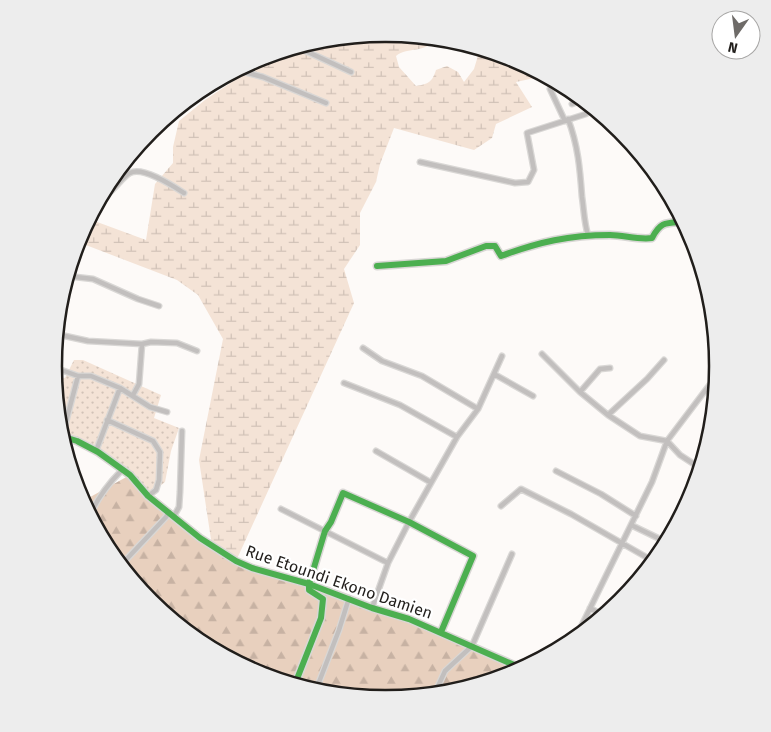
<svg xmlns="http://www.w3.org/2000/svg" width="771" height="732" font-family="'Fira Sans',sans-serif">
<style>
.grass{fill:url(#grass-dots)}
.forest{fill:url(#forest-firs)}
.wetland{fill:url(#wetland-marsh)}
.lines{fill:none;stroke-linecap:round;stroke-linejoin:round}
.street-casing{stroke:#d9d7d5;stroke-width:7}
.fast-casing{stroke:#d9d7d5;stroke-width:9}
.street{stroke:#c2bfbe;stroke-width:4.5}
.fast{stroke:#4caf50;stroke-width:6}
.labels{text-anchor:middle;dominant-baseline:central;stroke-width:4.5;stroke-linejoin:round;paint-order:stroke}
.street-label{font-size:16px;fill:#211e1b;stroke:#fff}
.rim{fill:none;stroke:#211e1b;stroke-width:2.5}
</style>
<defs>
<pattern id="grass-dots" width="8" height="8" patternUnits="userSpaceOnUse" patternTransform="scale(1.25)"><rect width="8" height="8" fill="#f4e3d6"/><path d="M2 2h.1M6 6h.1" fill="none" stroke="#d1c2b7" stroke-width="1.8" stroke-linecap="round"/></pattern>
<pattern id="forest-firs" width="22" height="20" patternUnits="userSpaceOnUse" patternTransform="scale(1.25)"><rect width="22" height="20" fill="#e8d0be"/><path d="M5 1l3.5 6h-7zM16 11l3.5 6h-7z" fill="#c7b2a3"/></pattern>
<pattern id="wetland-marsh" width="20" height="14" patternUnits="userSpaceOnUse" patternTransform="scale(1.25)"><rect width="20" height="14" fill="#f4e3d6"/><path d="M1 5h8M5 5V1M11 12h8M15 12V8" fill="none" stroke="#d1c2b7"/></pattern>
</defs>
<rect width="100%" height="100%" fill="#fdfaf8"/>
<path class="grass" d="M74 360H83L161 395 154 418 179 428 171 451 165 482 148 496 130 475 98 452 61 436 54 376 65 378Z"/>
<path class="forest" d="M287 50 247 72 228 75 259 59Z
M130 475 148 496 226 556 409 619 521 668 512 673 450 692 385 698 320 692 258 673 201 642 150 601 109 550 83 501Z"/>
<path class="wetland" d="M385 34 434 39C426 54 408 46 396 56L399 67 416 86C429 84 432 82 436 70L447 66 458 72 464 82 474 69 480 49 513 59 544 76 516 82 532 107 496 124 492 138 474 150 394 128 380 164 376 182 360 213V245L344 269 354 303 236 561 212 546 199 460 223 339 198 295 177 280 78 242 89 219 146 240 155 184 173 163V147L179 121 205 100 247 72 288 50 321 40Z"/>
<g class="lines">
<g class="street-casing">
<path id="street" d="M297 47 351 72
M237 70 263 77 326 103
M550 89 565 121
M572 104 583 100
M568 119C578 145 580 169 582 197 584 210 584 222 588 235
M625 136 628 141
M420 162 515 183 528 182 534 170 527 133 586 114 592 108
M104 192H110C116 187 125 175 130 173 143 166 173 186 184 193
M67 276 93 279 138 299 159 306
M56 334 88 341 142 344 151 342 177 343 197 351
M363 348 382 361 422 376 478 409
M542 354 580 392 608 415 640 436 667 441 680 455 700 468
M53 367 78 376H91L120 388 150 407 167 412
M494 374 533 396
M344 383 400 405 457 437
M580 392 600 369 610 368
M133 395 139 384 142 344
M608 415 647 379 664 360
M107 420 153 441 160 452 159 480 156 490 148 496
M62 437 78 376
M96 451 120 388
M376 451 430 482
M556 471 601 494 636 516
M501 506 521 489 571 514 653 561
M281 509 388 563
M90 515C98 497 109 483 122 470
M174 516 179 507 180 492 182 431
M631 525 662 540 666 543
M114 557 123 563 166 517 169 512
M372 608 388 563 409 522 457 437 478 409 502 356
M590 608 603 615
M576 637 652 482 667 441 717 375
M316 690 339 630 349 598
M435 693 445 671 472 646 512 554"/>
</g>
<g class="fast-casing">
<path id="fast" d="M377 266 446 261 486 246H495L501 256C539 242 569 235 610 235 624 235 638 240 652 238 661 221 666 223 684 222
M61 436 77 441 98 452 130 475 148 496 200 538 236 561 252 568 309 584 372 608 409 619 521 668
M295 684 321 618 323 599 309 590V584L325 531 331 522 343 493 409 522 473 556 441 632"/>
</g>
<use href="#street" class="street"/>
<use href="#fast" class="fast"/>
</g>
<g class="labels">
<g class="street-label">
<text transform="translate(339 582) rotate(19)">Rue Etoundi Ekono Damien</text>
</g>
</g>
<path d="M0 0H771V732H0ZM385 42H386A323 323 0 0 1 709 365V367A323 323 0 0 1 386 690H385A323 323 0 0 1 62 367V365A323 323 0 0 1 385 42Z" fill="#ededed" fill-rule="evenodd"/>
<path class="rim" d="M385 42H386A323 323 0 0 1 709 365V367A323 323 0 0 1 386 690H385A323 323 0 0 1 62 367V365A323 323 0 0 1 385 42Z"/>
<g transform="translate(736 35) rotate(194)"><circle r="24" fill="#ffffff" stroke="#a6a5a4"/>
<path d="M0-4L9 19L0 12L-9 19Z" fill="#6e6b68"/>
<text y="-8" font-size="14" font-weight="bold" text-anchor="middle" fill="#211e1b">N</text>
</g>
</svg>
